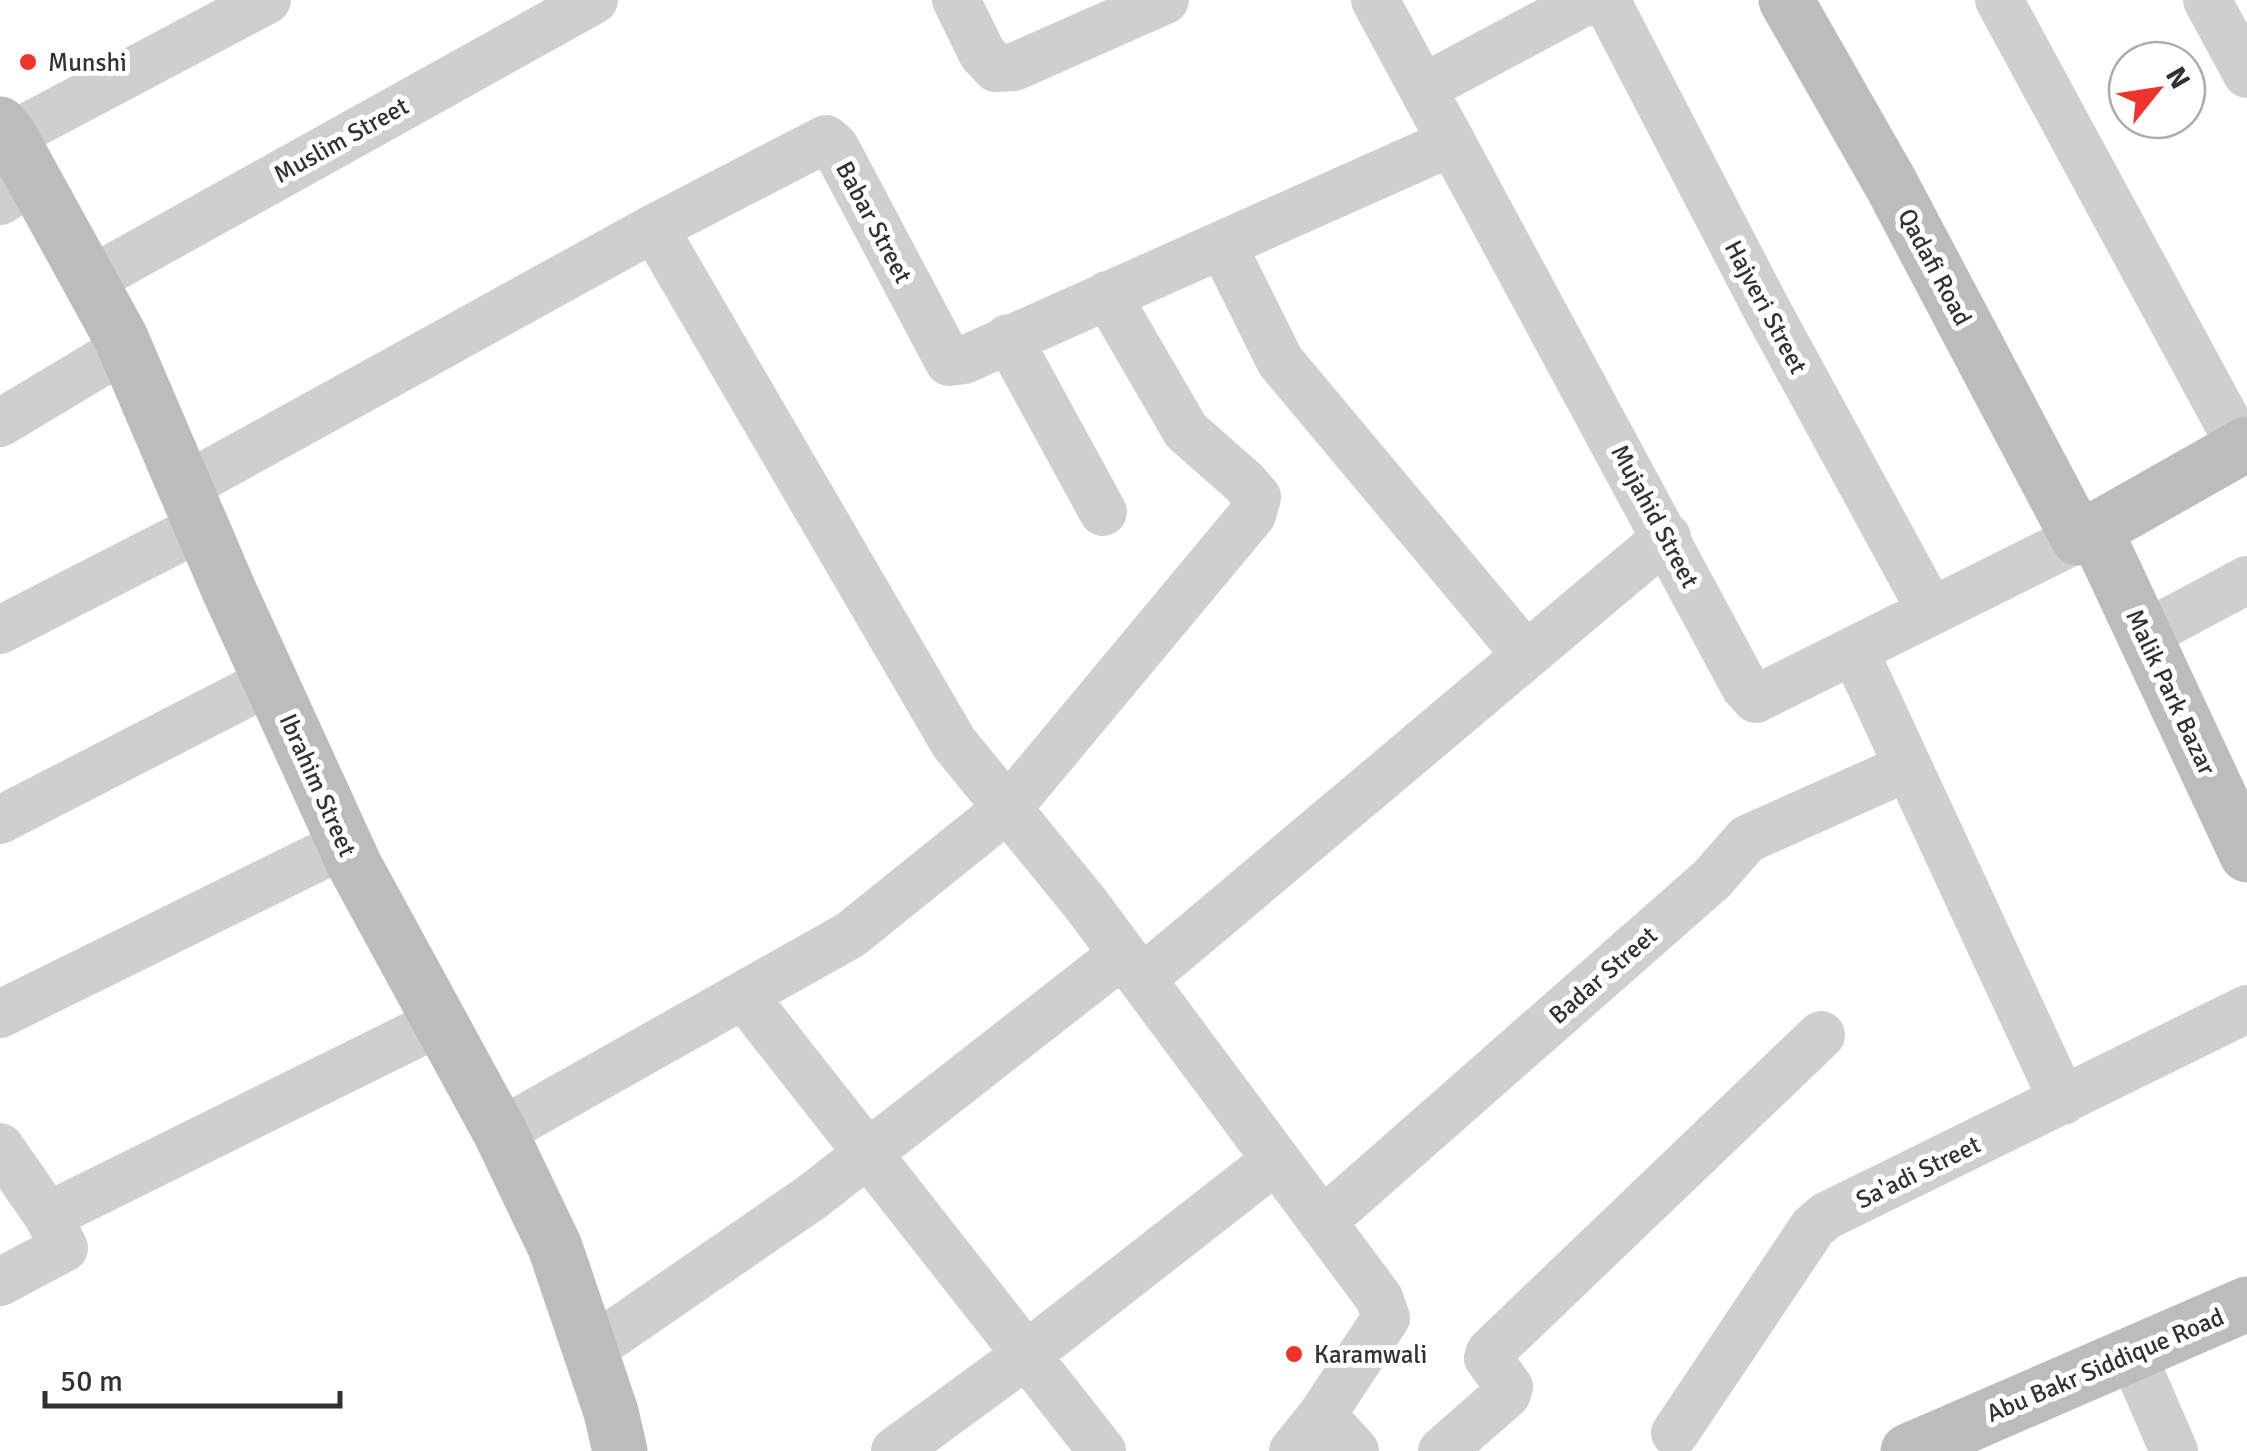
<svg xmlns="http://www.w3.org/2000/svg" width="2247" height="1451" font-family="Signika,sans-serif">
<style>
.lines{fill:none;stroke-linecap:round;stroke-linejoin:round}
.street{stroke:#cfcfcf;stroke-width:48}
.secondary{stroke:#bcbcbc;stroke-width:55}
.poi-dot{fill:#f0342d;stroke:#fff;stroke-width:4}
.labels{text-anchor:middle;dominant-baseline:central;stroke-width:10;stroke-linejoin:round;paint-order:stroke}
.poi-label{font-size:25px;fill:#323232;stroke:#fff;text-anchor:start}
.street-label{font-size:25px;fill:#323232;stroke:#fff}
</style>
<rect width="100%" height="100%" fill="#fff"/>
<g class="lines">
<path class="street" d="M956 0 982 53 996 68 1014 67 1165 0
M1375 0 1745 687 1756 699 2095 530
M1606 0 1766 308 1931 611
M1999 0 2241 447
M2207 0 2247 74
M1423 88 1588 0
M10 136 267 0
M0 201 34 180
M654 228 954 743 1085 903 1379 1298 1386 1318 1322 1415 1293 1451
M1223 246 1280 361 1526 655
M89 281 594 0
M1008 338 1103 512
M0 423 125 348
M184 487 654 228 826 139 835 147 949 362 964 360 1452 142
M0 630 201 527
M2144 635 2247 580
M1854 650 2063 1101
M0 820 270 681
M1142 979 1667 537
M744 996 1102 1451
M0 1014 345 844
M500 1132 850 935 1008 808 1252 515 1257 497 1244 482 1186 431 1107 295
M0 1147 48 1216
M1322 1222 1712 879 1747 839 1908 767
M0 1282 64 1248 48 1216 440 1022
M590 1350 812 1197 1123 954
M2132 1354 2174 1451
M1322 1415 1355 1451
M1675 1433 1813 1227 1826 1216 2247 1009
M895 1451 1025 1356 1276 1160
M1442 1451 1507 1394 1509 1387 1488 1358 1490 1352 1821 1035"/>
<path class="secondary" d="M1786 0 1891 184 2078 538
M0 124 10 136 121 338 228 588 355 866 500 1132 555 1247 611 1412 620 1451
M2247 444 2095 530 2247 855
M1908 1451 2247 1304"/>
</g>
<g class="poi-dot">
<circle cx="28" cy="62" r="10"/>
<circle cx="1294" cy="1354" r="10"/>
</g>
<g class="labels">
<g class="poi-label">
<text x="48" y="62">Munshi</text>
<text x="1314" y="1354">Karamwali</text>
</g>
<g class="street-label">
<text transform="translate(341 140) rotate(-29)">Muslim Street</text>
<text transform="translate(874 222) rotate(62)">Babar Street</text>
<text transform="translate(1935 267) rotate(62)">Qadafi Road</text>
<text transform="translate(1766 307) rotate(62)">Hajveri Street</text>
<text transform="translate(1655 516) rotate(62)">Mujahid Street</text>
<text transform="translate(2171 692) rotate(65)">Malik Park Bazar</text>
<text transform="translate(318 785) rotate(66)">Ibrahim Street</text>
<text transform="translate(1603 975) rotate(-41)">Badar Street</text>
<text transform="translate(1918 1172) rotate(-26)">Sa'adi Street</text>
<text transform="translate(2105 1365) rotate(-23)">Abu Bakr Siddique Road</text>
</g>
</g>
<g transform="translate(2157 90) rotate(60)"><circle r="48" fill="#ffffff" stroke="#adadad" stroke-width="2.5"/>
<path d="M0-8L18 38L0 25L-18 38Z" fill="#f0342d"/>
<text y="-15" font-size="28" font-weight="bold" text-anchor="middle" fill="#323232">N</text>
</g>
<path d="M45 1391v15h295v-15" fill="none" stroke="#323232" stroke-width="5"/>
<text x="60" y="1391" font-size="30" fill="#323232" stroke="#ffffff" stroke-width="8" paint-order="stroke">50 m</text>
</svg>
